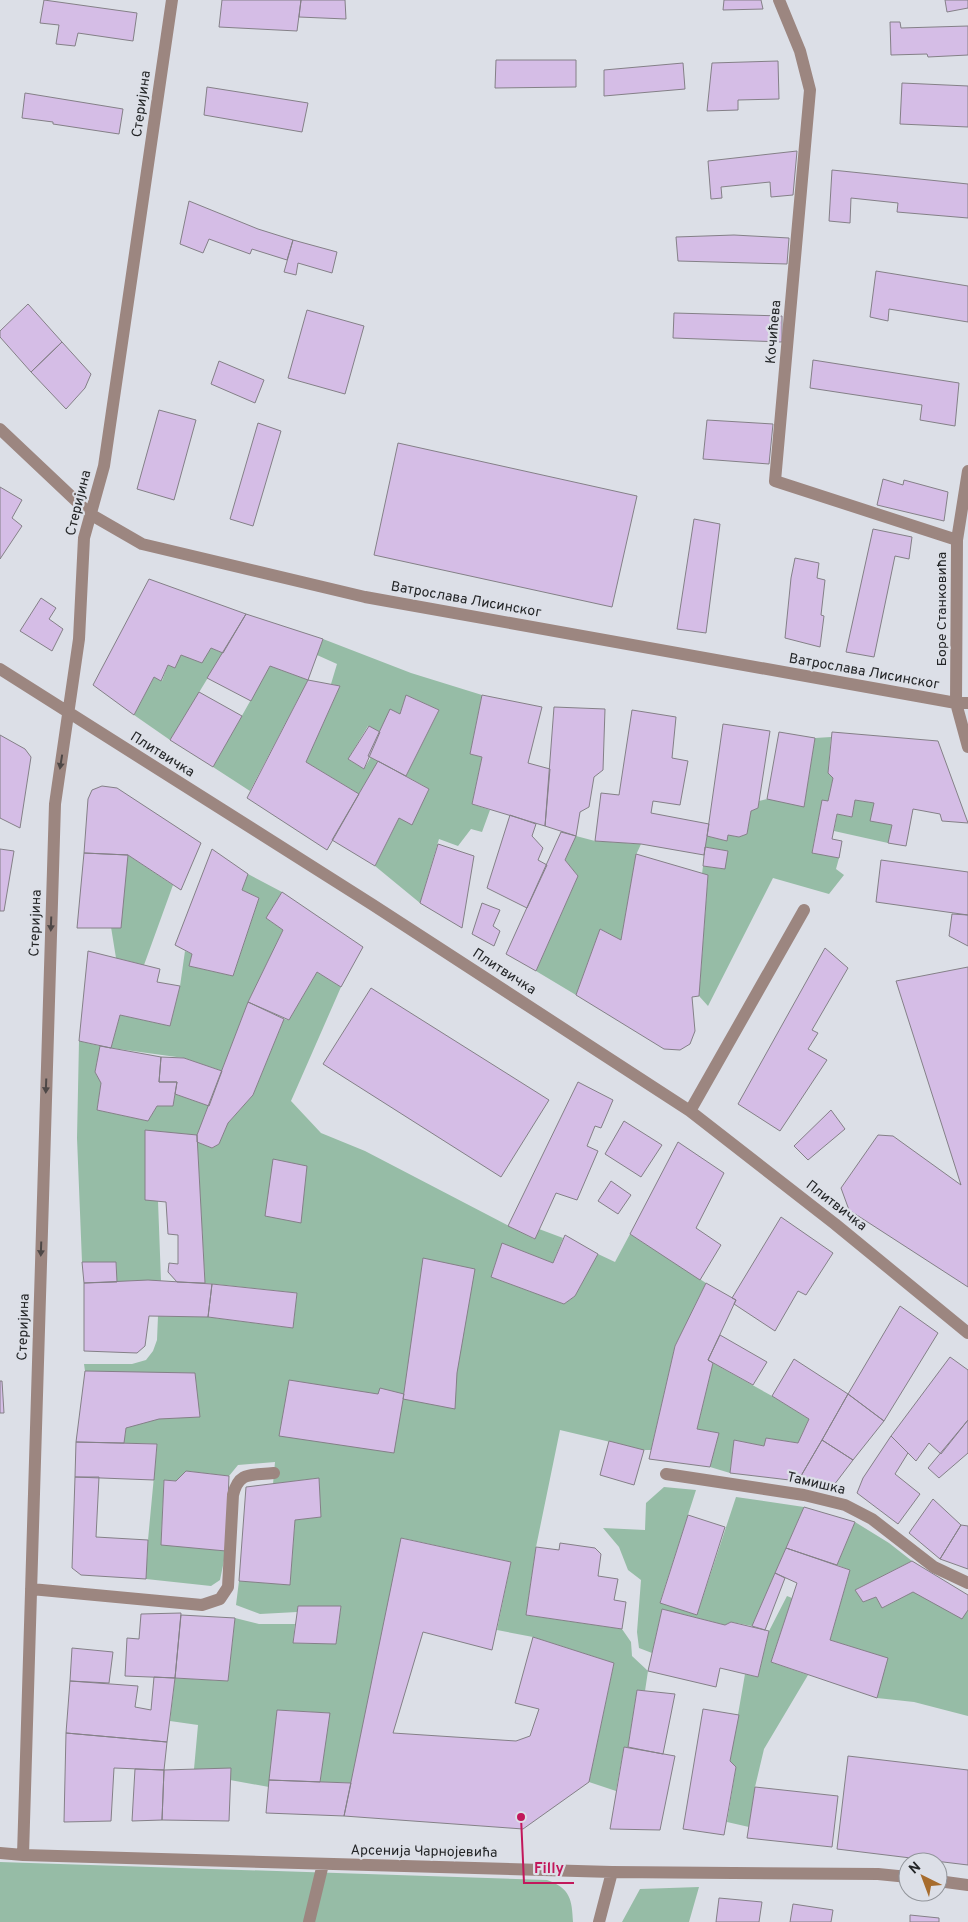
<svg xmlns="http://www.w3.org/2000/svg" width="968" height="1922" font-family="Overpass,sans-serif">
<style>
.green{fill:#96bca6}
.building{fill:#d5bde6;stroke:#848087}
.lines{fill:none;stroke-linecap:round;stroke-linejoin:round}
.minor{stroke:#9c8680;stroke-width:12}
.oneway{fill:#4e4847}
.labels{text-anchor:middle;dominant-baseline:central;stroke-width:4.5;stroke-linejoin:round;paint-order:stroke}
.street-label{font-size:14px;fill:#242628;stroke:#dcdfe7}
.leader{fill:none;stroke:#c2185b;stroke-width:2}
.callout-dot{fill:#c2185b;stroke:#dcdfe7;stroke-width:2}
.callout-label{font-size:15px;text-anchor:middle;font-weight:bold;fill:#c2185b;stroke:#dcdfe7;stroke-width:4.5;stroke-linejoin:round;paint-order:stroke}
</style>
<rect width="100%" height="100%" fill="#dcdfe7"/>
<path class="green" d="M323 639 411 673 482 695 470 754 482 757 472 804 490 810 482 832 471 829 458 846 439 839 420 903 375 866 399 818 412 824 429 789 406 776 439 710 406 695 400 714 380 732 368 726 348 759 364 769 371 757 378 761 359 794 306 762 340 686 331 684 337 664 317 655Z
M211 648 223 653 170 740 134 715 154 677 162 681 168 665 175 668 181 655 202 662Z
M270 666 308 680 250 791 213 767Z
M831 737 828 773 833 778 828 801H822L812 852 839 858 836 869 844 875 829 894 773 878 708 1006 699 996 708 875 702 874 703 866 724 869 728 851 705 847 707 836 727 841 728 835 739 837 747 834 751 811 758 808 759 801 767 799 804 806 815 738Z
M855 800 874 803 871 821 892 825 888 843 834 831 837 814 852 817Z
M576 836 595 841 641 844 636 855 621 940 600 929 576 995 536 971 578 876 565 860Z
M128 855 173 885 144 965 116 958 111 927Z
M248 874 282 892 266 918 283 930 248 1002 222 1071 184 1058 111 1048 120 1015 170 1026 180 986 185 951 192 954 189 966 233 976 259 898 242 890Z
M317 972 341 987 291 1101 321 1133 365 1151 534 1239 539 1229 563 1238 553 1263 502 1244 491 1277 564 1304 575 1296 598 1254 615 1262 630 1234 706 1283 675 1346 651 1450H644L560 1430 536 1547 526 1615 622 1629 631 1642 632 1656 648 1671 645 1691 637 1690 628 1747H624L616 1791 589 1782 614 1663 533 1637 497 1630 511 1562 402 1538 351 1783 320 1782 329 1713 277 1710 269 1787 230 1780 194 1769 198 1725 170 1721 175 1678 228 1681 235 1618 259 1624H295L293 1643 336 1644 341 1606H298L297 1612 260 1614 236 1605 239 1581 290 1584 295 1520 320 1517 319 1478 273 1484 275 1462 238 1465 229 1476 186 1471 176 1481 164 1480 161 1544 226 1551 220 1580 211 1586 146 1579 148 1540 157 1444 124 1443 126 1428 140 1373 85 1371 84 1364H132L146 1360 153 1351 157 1340 158 1316 208 1317 293 1328 297 1293 205 1283 197 1142 212 1148 219 1144 228 1123 253 1095 284 1019 289 1020Z
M79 1041 100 1046 95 1072 101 1083 97 1110 148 1121 157 1106H173L175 1094 209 1106 197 1135 158 1201 161 1281 117 1282 116 1262H82L77 1138Z
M713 1363 772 1396 809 1419 798 1443 766 1438 764 1446 734 1441 730 1473 710 1467 719 1433 697 1429Z
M664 1487 696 1490 660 1602 697 1615 736 1497 804 1507 752 1626 731 1622 725 1625 662 1609 652 1653 639 1648 637 1632 641 1580 628 1570 619 1547 603 1528 645 1530 646 1503Z
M855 1522 889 1543 912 1561 855 1590 863 1602 876 1597 882 1608 913 1592 968 1610V1716L914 1702 877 1698 887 1658 830 1640 850 1570 837 1565Z
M787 1596 792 1598 771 1662 808 1675 764 1749 755 1787 749 1827 727 1822 736 1767 730 1761 745 1674 758 1677 769 1631Z
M0 1862 547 1880C570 1888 572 1899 573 1922H0Z
M699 1887 689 1922H622L640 1889Z"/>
<path class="building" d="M44 0 137 13 133 41 78 33 75 46 56 44 59 25 40 23Z
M222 0H301L297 31 219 27Z
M301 0H345L346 19 299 17Z
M724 0H761L763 9 723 10Z
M945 0H968V8L947 12Z
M890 22H900L901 28 968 26V55L928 57 927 54 891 55Z
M496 60H576V87L495 88Z
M778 61 779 99 738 100V110L707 111 712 63Z
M683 63 685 89 604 96V70Z
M902 83 968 86V127L900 124Z
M207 87 308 103 302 132 204 115Z
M25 93 123 109 119 134 53 124V122L22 118Z
M797 151 793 195 771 197 770 182 721 187 722 198 711 199 708 161Z
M832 170 968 184V218L897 212 898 203 851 198 850 223 829 221Z
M189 201 258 229 293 240 287 260 252 249 250 254 209 239 203 253 180 244Z
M734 235 789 238 787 264 678 261 676 237Z
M293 240 337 252 332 273 298 263 296 275 284 272Z
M876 271 968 286V322L889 309 888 321 870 317Z
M28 304 62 342 31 372 0 337V331Z
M307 310 364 326 345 394 288 378Z
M674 313 782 316V342L673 338Z
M62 342 91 374 85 388 66 409 31 372Z
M813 360 959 383 955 426 920 420 922 405 810 388Z
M219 361 264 380 255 403 211 384Z
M159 410 196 420 174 500 137 489Z
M707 420 773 424 769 464 703 459Z
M258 423 281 431 253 526 230 519Z
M398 443 637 496 612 607 374 555Z
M883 479 903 485 904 480 948 492 944 521 877 505Z
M0 487 22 500 12 518 22 526 0 559Z
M694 519 720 524 706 633 677 629Z
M873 529 912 537 909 559 895 556 874 657 846 652Z
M795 558 819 563 817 578 825 580 821 615 824 616 820 647 785 638 791 578Z
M149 579 246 614 223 653 211 648 202 663 181 655 175 668 168 665 161 681 154 677 134 715 93 685Z
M41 598 56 608 49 619 63 629 52 651 20 631Z
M246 614 323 639 308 680 270 666 251 701 207 678Z
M308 680 340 686 306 762 359 794 327 850 247 798Z
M199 692 242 716 213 767 170 740Z
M406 695 439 710 406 776 368 756 390 709 400 714Z
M482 695 542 707 528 763 550 769 545 826 472 804 482 757 470 754Z
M554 707 605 709 603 770 594 777 589 807 580 812 576 836 545 826Z
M632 710 676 717 672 758 688 761 680 805 653 801 651 813 709 824 704 855 641 844 595 841 601 793 619 795Z
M723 724 770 731 758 808 751 811 747 834 739 837 728 835 727 841 707 836Z
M369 726 380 732 364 769 348 759Z
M779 732 815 738 804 807 767 799Z
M832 732 938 741 968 823 942 821 940 814 913 809 906 846 888 843 892 825 870 821 874 803 855 800 852 817 837 814 832 839 842 841 839 858 812 853 822 800 828 801 833 778 828 773Z
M0 735 25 749 31 757 20 828 0 818Z
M378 761 429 789 412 825 399 818 375 866 332 840Z
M102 786 117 788 201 843 181 890 128 855 84 853 88 799 92 790Z
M510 815 536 824 532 836 543 848 538 860 547 865 527 908 487 888Z
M561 832 576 836 565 860 578 876 536 971 506 954Z
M438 844 474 856 462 928 420 903Z
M705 847 728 851 725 869 703 866Z
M0 849 14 851 4 911H0Z
M212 849 248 874 242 890 259 898 233 976 189 966 192 954 175 945Z
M84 853 128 855 121 928H77Z
M636 854 708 875 699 996 692 997 695 1031 690 1044 680 1050 664 1049 576 995 600 929 621 940Z
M881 860 968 872V915L876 902Z
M282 892 363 947 341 987 317 972 289 1020 248 1002 283 930 266 918Z
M482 903 500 910 493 926 500 931 494 946 472 934Z
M952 914 968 915V946L949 936Z
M825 948 848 968 812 1030 818 1033 808 1049 827 1060 780 1131 738 1104Z
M88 951 160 969 157 982 180 986 170 1026 120 1015 111 1048 79 1041Z
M968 967V1287L849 1210 841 1188 878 1135 893 1136 961 1185 896 981Z
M371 988 549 1100 501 1177 323 1064Z
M248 1002 284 1019 253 1095 228 1123 219 1144 212 1148 197 1142V1135Z
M100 1046 161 1057 159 1082H177L173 1106H157L148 1121 97 1110 101 1083 95 1072Z
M161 1057 184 1058 222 1071 209 1106 175 1094 177 1082H159Z
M578 1082 613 1100 601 1128 595 1126 587 1146 598 1151 577 1200 556 1193 535 1239 508 1226Z
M831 1110 845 1129 808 1160 794 1146Z
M624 1121 662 1145 641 1177 605 1154Z
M145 1130 197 1135 205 1283 177 1282 168 1272 169 1263 178 1264V1235L168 1234 166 1202 145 1200Z
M678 1142 724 1173 696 1228 721 1245 700 1280 630 1234Z
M273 1159 307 1166 301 1223 265 1216Z
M611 1181 631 1195 618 1214 598 1201Z
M781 1217 833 1253 806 1295 798 1291 775 1331 734 1304 736 1300 732 1298Z
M565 1235 598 1254 575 1296 564 1304 491 1277 502 1243 553 1263Z
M423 1258 475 1269 457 1373 455 1409 403 1399Z
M82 1262H116L117 1282 84 1283Z
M148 1280 212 1284 208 1317 149 1316 145 1346 137 1353 84 1351V1283Z
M706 1283 736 1300 708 1360 713 1363 697 1429 719 1433 710 1467 649 1459 675 1346Z
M212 1284 297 1293 293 1328 208 1317Z
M900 1306 938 1333 884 1421 848 1394Z
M720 1335 767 1362 753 1385 708 1360Z
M950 1357 968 1370V1420L941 1454 929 1443 916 1461 891 1436Z
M794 1359 848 1394 822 1440 798 1481 730 1473 734 1440 764 1446 766 1438 798 1443 809 1419 772 1396Z
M85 1371 195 1373 200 1417 159 1419 126 1428 124 1443 76 1442Z
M289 1380 378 1394 380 1388 404 1394 394 1453 279 1436Z
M0 1381H2L4 1413H0Z
M848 1394 884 1421 853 1460 822 1440Z
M968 1420V1453L939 1478 928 1468Z
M891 1436 908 1453 895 1474 920 1494 898 1524 857 1493 863 1478Z
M822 1440 853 1460 834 1485 798 1481Z
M609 1441 644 1450 634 1485 600 1475Z
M76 1442 157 1444 154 1480 75 1477Z
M186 1471 229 1476 226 1551 161 1545 164 1480 176 1481Z
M75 1477H99L96 1537 148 1540 146 1579 81 1575 72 1568Z
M319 1478 321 1517 295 1520 290 1585 239 1581 246 1487Z
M933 1499 961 1525 940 1559 909 1533Z
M804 1507 855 1522 837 1565 786 1548Z
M688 1515 725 1527 697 1615 660 1603Z
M961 1525 968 1526V1569L940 1559Z
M401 1538 511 1562 492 1650 423 1632 393 1733 516 1741 530 1736 539 1709 515 1703 533 1637 614 1663 589 1782 523 1829 344 1816Z
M560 1543 595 1548 601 1554 598 1576 618 1579 614 1600 626 1602 622 1629 526 1615 536 1547 559 1550Z
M786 1548 850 1570 830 1640 888 1658 877 1698 771 1662 797 1583 775 1573Z
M912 1561 968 1595V1610L962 1619 913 1592 882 1608 876 1597 863 1602 855 1590Z
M775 1573 785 1578 765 1630 752 1626Z
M298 1606H341L336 1644 293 1643Z
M662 1609 725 1625 731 1622 769 1631 758 1677 720 1668 716 1687 648 1671Z
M181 1613 175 1678 125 1676 127 1638 139 1639 141 1614Z
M181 1615 235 1618 228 1681 175 1678Z
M72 1648 113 1652 109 1683 70 1681Z
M154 1677 175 1678 167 1742 66 1733 70 1681 138 1686 135 1707 151 1710Z
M637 1690 675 1694 663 1754 628 1747Z
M703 1709 739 1715 730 1761 736 1767 724 1835 683 1829Z
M277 1710 330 1713 320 1782 269 1780Z
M66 1733 167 1742 164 1770 114 1768 111 1821 64 1822Z
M624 1747 675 1756 660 1830 610 1829Z
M848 1756 968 1770V1865L837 1849Z
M231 1768 229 1821 162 1820 164 1770Z
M135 1769 164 1770 162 1820 132 1821Z
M269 1780 351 1783 344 1816 266 1813Z
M755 1787 838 1796 832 1847 747 1838Z
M719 1898 762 1902 759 1922H716Z
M793 1904 833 1910 831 1922H790Z
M910 1915 939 1918V1922H910Z"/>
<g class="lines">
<path class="minor" d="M779 0 800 51 810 90 775 481 957 540
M0 429 90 514 142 544 365 597 956 703H968
M968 471 957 540 956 703 968 747
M0 669 373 905 690 1111 835 1224 968 1333
M690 1111 804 910
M666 1474 804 1495 845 1505 872 1519 934 1567 968 1583
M31 1589 202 1605 220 1599 228 1587 233 1495C239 1470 252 1476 274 1473
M0 1853 23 1855 612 1872 878 1874 908 1877
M23 1855 55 804 79 639 84 538 104 466 172 0
M938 1881 968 1885
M309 1922 323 1864
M599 1922 612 1872"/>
</g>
<defs><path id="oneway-solid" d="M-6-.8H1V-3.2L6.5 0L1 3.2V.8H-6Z" transform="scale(1.25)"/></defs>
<g class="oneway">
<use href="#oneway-solid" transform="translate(61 762) rotate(99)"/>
<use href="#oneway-solid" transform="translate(51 924) rotate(92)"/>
<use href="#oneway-solid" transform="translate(46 1086) rotate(92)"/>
<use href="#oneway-solid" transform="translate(41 1249) rotate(92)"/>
</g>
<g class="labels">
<g class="street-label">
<text transform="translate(142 104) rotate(-82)">Стеријина</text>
<text transform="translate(774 332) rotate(-85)">Кочићева</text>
<text transform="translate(79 503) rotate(-76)">Стеријина</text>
<text transform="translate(466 600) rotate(10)">Ватрослава Лисинског</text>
<text transform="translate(942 609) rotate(-90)">Боре Станковића</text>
<text transform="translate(864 672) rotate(10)">Ватрослава Лисинског</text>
<text transform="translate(162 755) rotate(32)">Плитвичка</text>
<text transform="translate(36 923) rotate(-88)">Стеријина</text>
<text transform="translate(504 972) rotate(33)">Плитвичка</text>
<text transform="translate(836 1206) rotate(38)">Плитвичка</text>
<text transform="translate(24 1327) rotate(-88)">Стеријина</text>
<text transform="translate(816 1484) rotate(13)">Тамишка</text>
<text transform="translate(424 1852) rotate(1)">Арсенија Чарнојевића</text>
</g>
</g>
<path class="leader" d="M521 1817L524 1883H574"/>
<circle class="callout-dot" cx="521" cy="1817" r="5"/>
<g class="callout-label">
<text x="549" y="1873">Filly</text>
</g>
<g transform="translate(923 1877) rotate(318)"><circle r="24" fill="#dcdfe7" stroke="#92959b"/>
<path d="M0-4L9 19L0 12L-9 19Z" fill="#a76c2d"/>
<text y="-8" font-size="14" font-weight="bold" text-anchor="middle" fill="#242628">N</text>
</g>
</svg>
